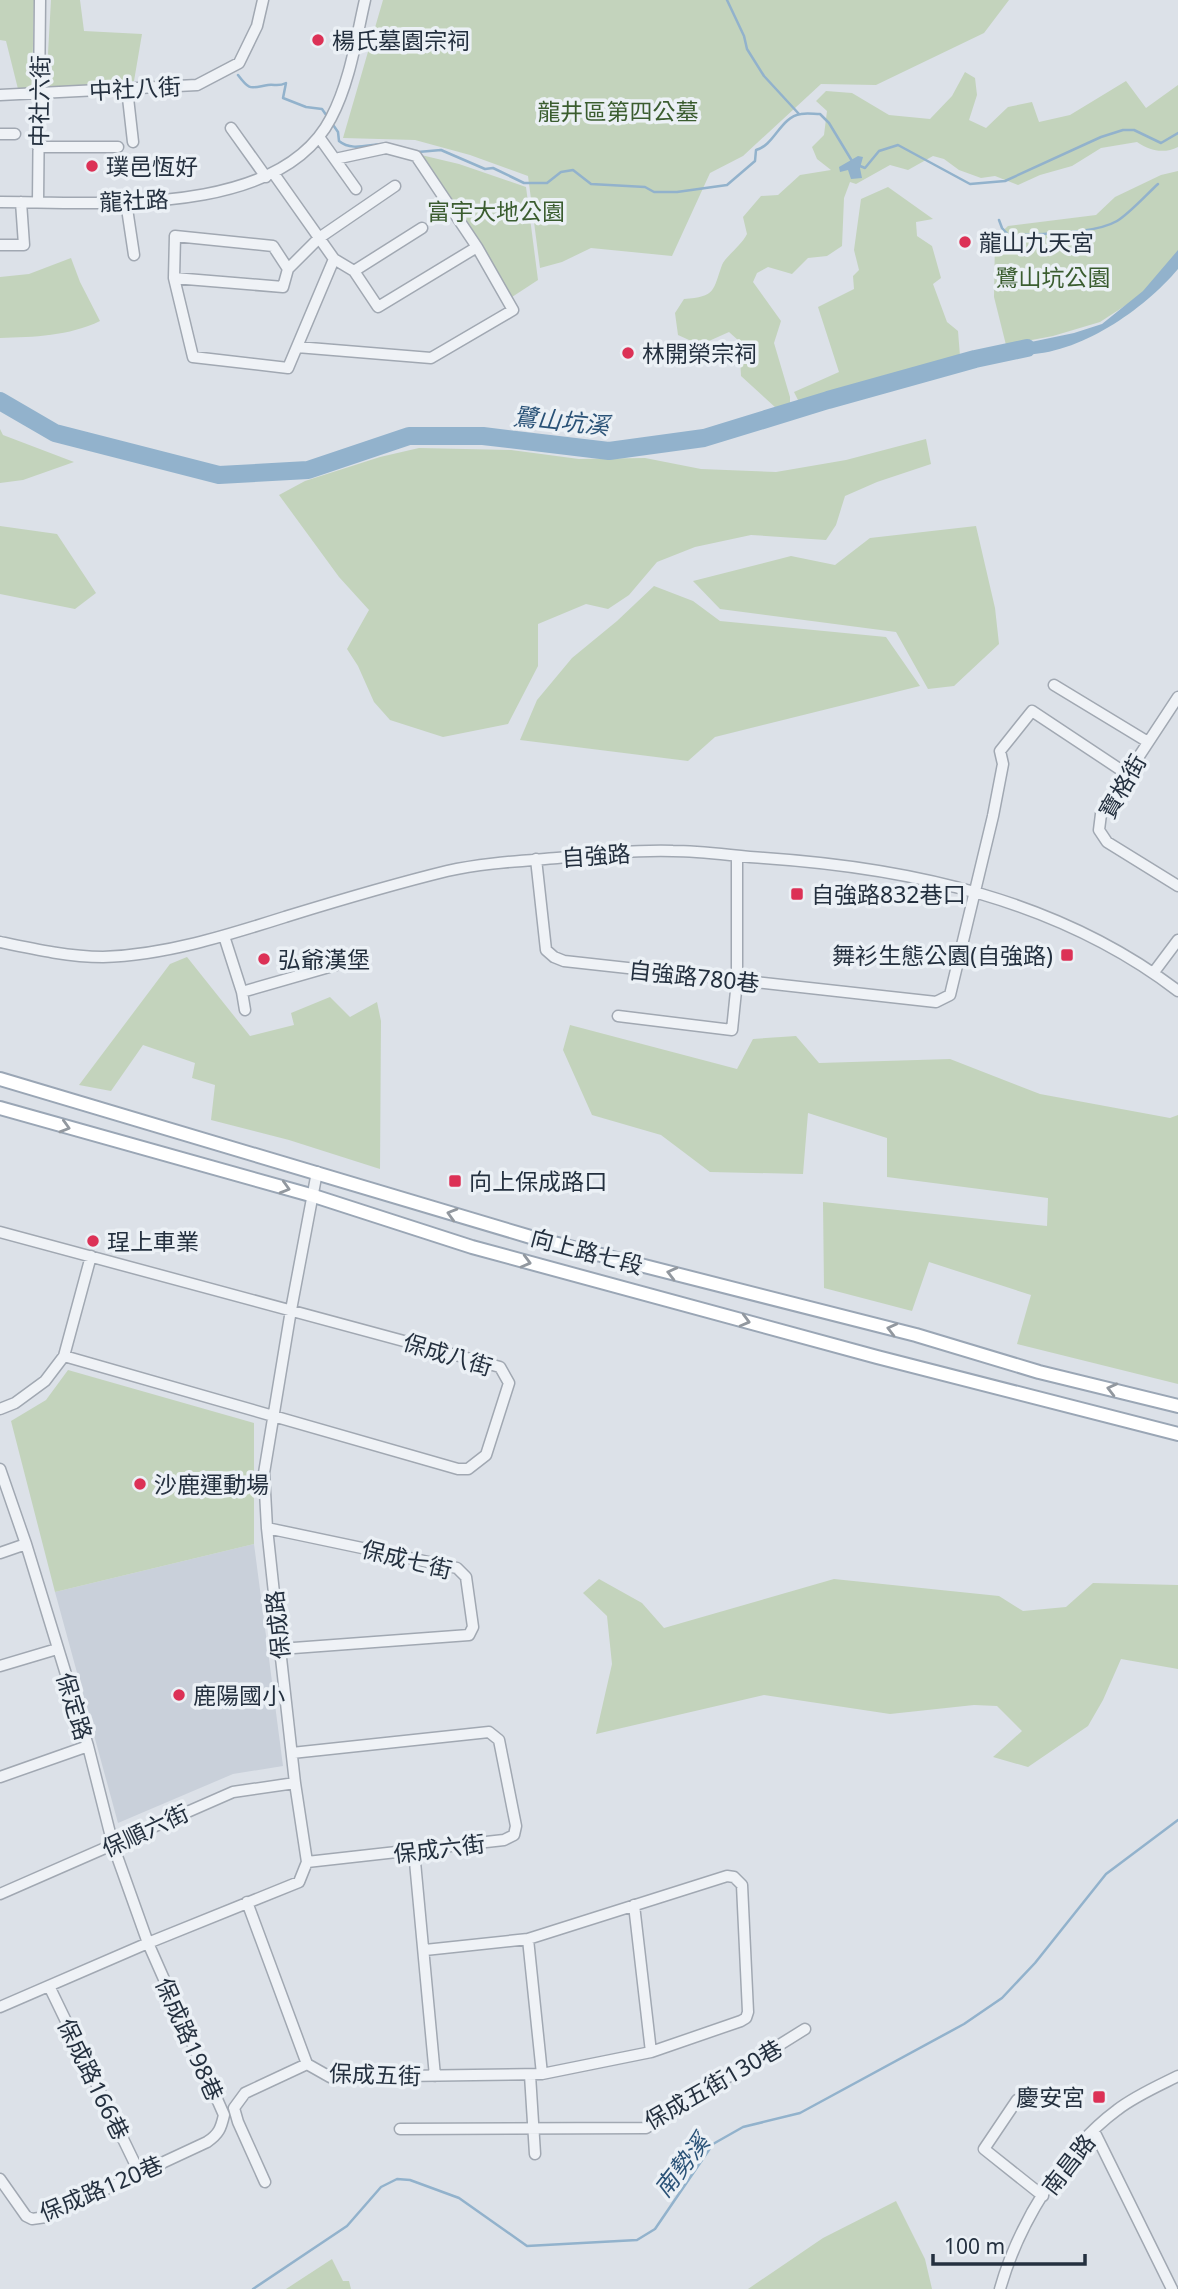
<svg xmlns="http://www.w3.org/2000/svg" width="1178" height="2289" font-family="'Noto Sans','Noto Sans TC',sans-serif">
<style>
.built{fill:#c9d0da}
.green{fill:#c3d3bc}
.water{fill:#92b2cc}
.lines{fill:none;stroke-linecap:round;stroke-linejoin:round}
.stream{stroke:#92b2cc;stroke-width:2.5}
.river{stroke:#92b2cc;stroke-width:18}
.minor-casing{stroke:#a1a8b2;stroke-width:13}
.major-casing{stroke:#9aa6b5;stroke-width:16}
.minor{stroke:#eff2f6;stroke-width:10}
.major{stroke:#fff;stroke-width:12}
.oneway{stroke:#92989f}
.poi-dot{fill:#dc3156;stroke:#ebf0f5;stroke-width:2.5}
.labels{text-anchor:middle;dominant-baseline:central;stroke-width:7;stroke-linejoin:round;paint-order:stroke}
.poi-label{font-size:23px;fill:#24303f;stroke:#ebf0f5;text-anchor:start}
.street-label{font-size:23px;fill:#24303f;stroke:#ebf0f5}
.park-label{font-size:23px;fill:#3b5d30;stroke:#ebf0f5}
.water-label{font-size:24px;font-style:italic;fill:#2a5277;stroke:#ebf0f5}
</style>
<rect width="100%" height="100%" fill="#dce1e8"/>
<path class="built" d="M254 1544 283 1766 233 1774 118 1823 55 1592Z"/>
<path class="green" d="M0 0H34L32 87 18 89 6 41 0 40Z
M51 0H80L84 31 142 34 134 81 46 89Z
M383 0H1009L984 33 876 85 821 84 743 156 710 173 672 256 591 248 562 262 540 268 528 176 470 155 415 140 343 138Z
M965 72 975 78 977 95 969 120 986 128 1008 107 1032 102 1039 122 1070 115 1126 81 1146 108 1178 85V147C1164 154 1150 151 1137 142L1101 148 1072 166 1040 175 1018 185 995 176 981 178 959 170 944 159 933 156 908 170 890 165 856 184 850 182 844 198 842 246 827 256 808 258 792 274 768 267 757 273 753 282 781 321 774 343 790 397V406L776 408 741 376 739 341 729 332 700 345 678 335 675 313 684 299C716 297 713 290 722 265 725 257 741 246 747 234L743 217 761 196 778 195 800 175 831 170 817 159 812 147 824 135 827 111 816 101 826 91 852 93 889 115 930 119 952 96Z
M421 155 459 164 526 187 538 280 512 297Z
M1178 171V255L1151 289 1100 322 1053 336 1006 345 994 297 995 238 1008 226 1096 215 1115 197 1161 175Z
M888 187 933 219 916 222 917 236 932 246 941 278 933 284 947 322 958 331 960 356 799 402 794 392 839 372 818 307 854 289 853 276 859 270 854 250 861 199Z
M71 258 80 282 100 321C69 336 34 337 0 338V277L29 274Z
M0 429 3 435 74 462 23 480 0 483Z
M926 439 931 464 877 482 845 496 836 525 826 540 751 535 695 547 657 562 629 595 608 609 586 604 538 624V666L508 724 443 737 390 720 374 702 358 666 347 649 369 610 339 577 279 495 305 481 380 457 419 448 511 450 579 459 645 458 701 469 776 472 846 460Z
M0 526 57 534 96 593 75 609 0 594Z
M976 526 995 608 999 644 954 686 928 689 896 632 720 609 693 581 791 556 835 565 870 538Z
M654 586 693 601 720 621 886 637 920 686 715 737 688 761 520 740 537 700 572 658 617 621Z
M187 957 250 1036 294 1025 291 1013 330 997 350 1017 377 1002 381 1021 380 1169 289 1140 211 1120 215 1085 192 1078 195 1063 143 1045 111 1091 79 1085 170 964Z
M570 1025 737 1069 753 1039 796 1036 819 1063 950 1059 1040 1094 1170 1118 1178 1115V1384L1017 1344 1031 1295 929 1262 912 1311 824 1288 823 1202 1047 1226 1048 1198 887 1177V1138L808 1113 803 1174 710 1172 661 1135 592 1115 563 1050Z
M68 1370 254 1423V1544L55 1592 11 1421 46 1400Z
M599 1579 642 1603 664 1628 834 1579 999 1596 1023 1611 1066 1607 1093 1583 1178 1585V1669L1121 1659 1103 1700 1088 1726 1028 1767 993 1757 1022 1731 997 1706 974 1705 890 1714 764 1695 596 1734 612 1664 607 1616 583 1593Z
M896 2201 925 2259 932 2289H748L823 2238Z
M332 2259 343 2281H349L351 2289H286Z"/>
<path class="water" d="M858 156 863 157 860 168 862 178 851 179 848 170 840 172 839 167Z
M1178 250V269C1140 314 1065 365 1003 353L1031 342 1074 333 1102 324 1143 291Z"/>
<g class="lines">
<path class="stream" d="M727 0 744 36 747 49 764 76 799 114
M238 75C250 91 250 88 268 85 275 84 278 87 286 83L283 98 306 107 322 109 338 132 339 141C357 156 383 135 401 149
M418 152 441 150 485 169 493 168 524 183H547L561 172 573 170 591 184 645 187 654 192H677L727 185 755 161 756 150C775 145 780 117 801 114 807 113 814 114 820 114L829 123 852 161
M860 166 865 168 879 151 898 145 970 184 1005 181 1101 137 1123 130H1134L1161 143 1178 133
M999 220 1002 228 1009 236C1038 233 1093 235 1117 221 1129 214 1147 194 1158 184
M253 2289 347 2226 381 2187 397 2179 410 2180 459 2198 527 2246 637 2240 655 2229 713 2144 743 2127 800 2113 964 2024 1002 1998 1035 1963 1106 1874 1178 1820"/>
<path class="river" d="M0 401 55 433 219 475 308 470 409 436H483L609 451 704 438 828 400 975 359 1027 348"/>
<g class="minor-casing">
<path id="minor" d="M127 89 133 142
M0 95 197 85 239 63 257 26 263 0
M231 128 266 177
M0 134H15
M319 137 356 189
M38 147H118
M274 174 334 259 354 271 378 307 477 247
M0 202C96 202 279 219 331 118 350 82 356 39 365 0
M38 202 40 0
M126 202 134 255
M0 245H24L21 202
M288 269 273 246 175 236 174 278 193 357 288 368 334 259
M288 269 319 238 395 186
M354 271 422 228
M174 278 283 287 288 269
M297 347 431 358 513 310 477 247 416 156 386 148 335 159
M1054 685 1148 742
M1178 697 1101 814 1099 830 1107 842 1178 886
M536 859 546 950 554 957 564 961 936 1002 950 995 993 816 1003 764 1000 751 1032 711 1127 774
M224 936 242 992 245 1010
M0 942C33 949 69 957 103 957 166 955 228 935 288 916 340 900 394 884 447 871 482 863 521 861 557 858 595 854 634 850 673 851 703 851 734 856 764 858 911 868 1059 900 1178 991
M1154 972 1178 940
M242 992 364 957
M618 1016 732 1030 737 981V856
M0 1232 500 1367 509 1383 486 1455 468 1469H458L64 1356
M0 1409 15 1403 45 1381 64 1356 91 1256
M0 1469 26 1544 88 1746 113 1845 148 1943 224 2115C221 2128 219 2134 207 2142L46 2217 32 2219 26 2216 0 2179
M267 1528 457 1568 466 1577 473 1627 469 1635 280 1649
M0 1553 26 1544
M0 1666 57 1649
M292 1753 489 1732 499 1740 516 1826 514 1835 504 1840 307 1862
M0 1777 88 1746
M414 1851 435 2076
M0 1894 233 1792 295 1783
M247 1902 307 2064 330 2077 542 2074 651 2052 741 2021 746 2018 748 2012 742 1885 734 1877 727 1876 528 1939 425 1950
M634 1905 651 2052
M528 1939 542 2074
M49 1986 139 2172
M0 2007 148 1943 299 1882 307 1862 295 1783 280 1649 267 1528 264 1473 291 1310 317 1172
M530 2075 535 2154
M1017 2100 984 2149 1043 2196
M400 2129 646 2128 805 2029
M1094 2131 1172 2289
M265 2182 238 2122 234 2108 245 2093 307 2064
M1000 2289C1018 2225 1063 2150 1117 2110 1135 2096 1158 2086 1178 2076"/>
</g>
<g class="major-casing">
<path id="major" d="M0 1079 534 1238 916 1335 1039 1372 1178 1406
M0 1108 314 1196 472 1247 877 1357 1178 1434"/>
</g>
<use href="#minor" class="minor"/>
<use href="#major" class="major"/>
</g>
<defs><path id="oneway-chevron" d="M-2-3.5L2.5 0L-2 3.5" fill="none" stroke-width="1.6" stroke-linecap="round" stroke-linejoin="round" transform="scale(1.75)"/></defs>
<g class="oneway">
<use href="#oneway-chevron" transform="translate(65 1127) rotate(16)"/>
<use href="#oneway-chevron" transform="translate(285 1188) rotate(16)"/>
<use href="#oneway-chevron" transform="translate(452 1214) rotate(-164)"/>
<use href="#oneway-chevron" transform="translate(526 1262) rotate(15)"/>
<use href="#oneway-chevron" transform="translate(672 1273) rotate(-166)"/>
<use href="#oneway-chevron" transform="translate(745 1321) rotate(15)"/>
<use href="#oneway-chevron" transform="translate(892 1329) rotate(-166)"/>
<use href="#oneway-chevron" transform="translate(1112 1389) rotate(-166)"/>
</g>
<g class="poi-dot">
<circle cx="318" cy="40" r="7"/>
<circle cx="92" cy="166" r="7"/>
<circle cx="965" cy="242" r="7"/>
<circle cx="628" cy="353" r="7"/>
<rect x="790" y="887" width="14" height="14" rx="3.5"/>
<rect x="1060" y="948" width="14" height="14" rx="3.5"/>
<circle cx="264" cy="959" r="7"/>
<rect x="448" y="1174" width="14" height="14" rx="3.5"/>
<circle cx="93" cy="1241" r="7"/>
<circle cx="140" cy="1484" r="7"/>
<circle cx="179" cy="1695" r="7"/>
<rect x="1092" y="2090" width="14" height="14" rx="3.5"/>
</g>
<g class="labels">
<g class="poi-label">
<text x="332" y="40">楊氏墓園宗祠</text>
<text x="106" y="166">璞邑恆好</text>
<text x="979" y="242">龍山九天宮</text>
<text x="642" y="353">林開榮宗祠</text>
<text x="811" y="894">自強路832巷口</text>
<text x="1053" y="955" text-anchor="end">舞衫生態公園(自強路)</text>
<text x="278" y="959">弘爺漢堡</text>
<text x="469" y="1181">向上保成路口</text>
<text x="107" y="1241">珵上車業</text>
<text x="154" y="1484">沙鹿運動場</text>
<text x="193" y="1695">鹿陽國小</text>
<text x="1085" y="2097" text-anchor="end">慶安宮</text>
</g>
<g class="street-label">
<text transform="translate(135 88) rotate(-3)">中社八街</text>
<text transform="translate(39 101) rotate(-89)">中社六街</text>
<text transform="translate(134 200) rotate(-3)">龍社路</text>
<text transform="translate(1122 786) rotate(-60)">寶格街</text>
<text transform="translate(596 855) rotate(-4)">自強路</text>
<text transform="translate(694 976) rotate(6)">自強路780巷</text>
<text transform="translate(587 1251) rotate(15)">向上路七段</text>
<text transform="translate(448 1354) rotate(17)">保成八街</text>
<text transform="translate(407 1559) rotate(14)">保成七街</text>
<text transform="translate(277 1625) rotate(-96)">保成路</text>
<text transform="translate(75 1706) rotate(73)">保定路</text>
<text transform="translate(145 1830) rotate(-25)">保順六街</text>
<text transform="translate(439 1848) rotate(-7)">保成六街</text>
<text transform="translate(190 2039) rotate(66)">保成路198巷</text>
<text transform="translate(375 2074) rotate(2)">保成五街</text>
<text transform="translate(94 2079) rotate(64)">保成路166巷</text>
<text transform="translate(713 2084) rotate(-30)">保成五街130巷</text>
<text transform="translate(1068 2164) rotate(-52)">南昌路</text>
<text transform="translate(101 2188) rotate(-23)">保成路120巷</text>
</g>
<g class="park-label">
<text x="618" y="111">龍井區第四公墓</text>
<text x="496" y="211">富宇大地公園</text>
<text x="1053" y="277">鷺山坑公園</text>
</g>
<g class="water-label">
<text transform="translate(561 420) rotate(6)">鷺山坑溪</text>
<text transform="translate(681 2165) rotate(-52)">南勢溪</text>
</g>
</g>
<path d="M933 2254v10h152v-10" fill="none" stroke="#24303f" stroke-width="3.5"/>
<text x="944" y="2254" font-size="21" fill="#24303f" stroke="#ebf0f5" stroke-width="5" paint-order="stroke">100 m</text>
</svg>
